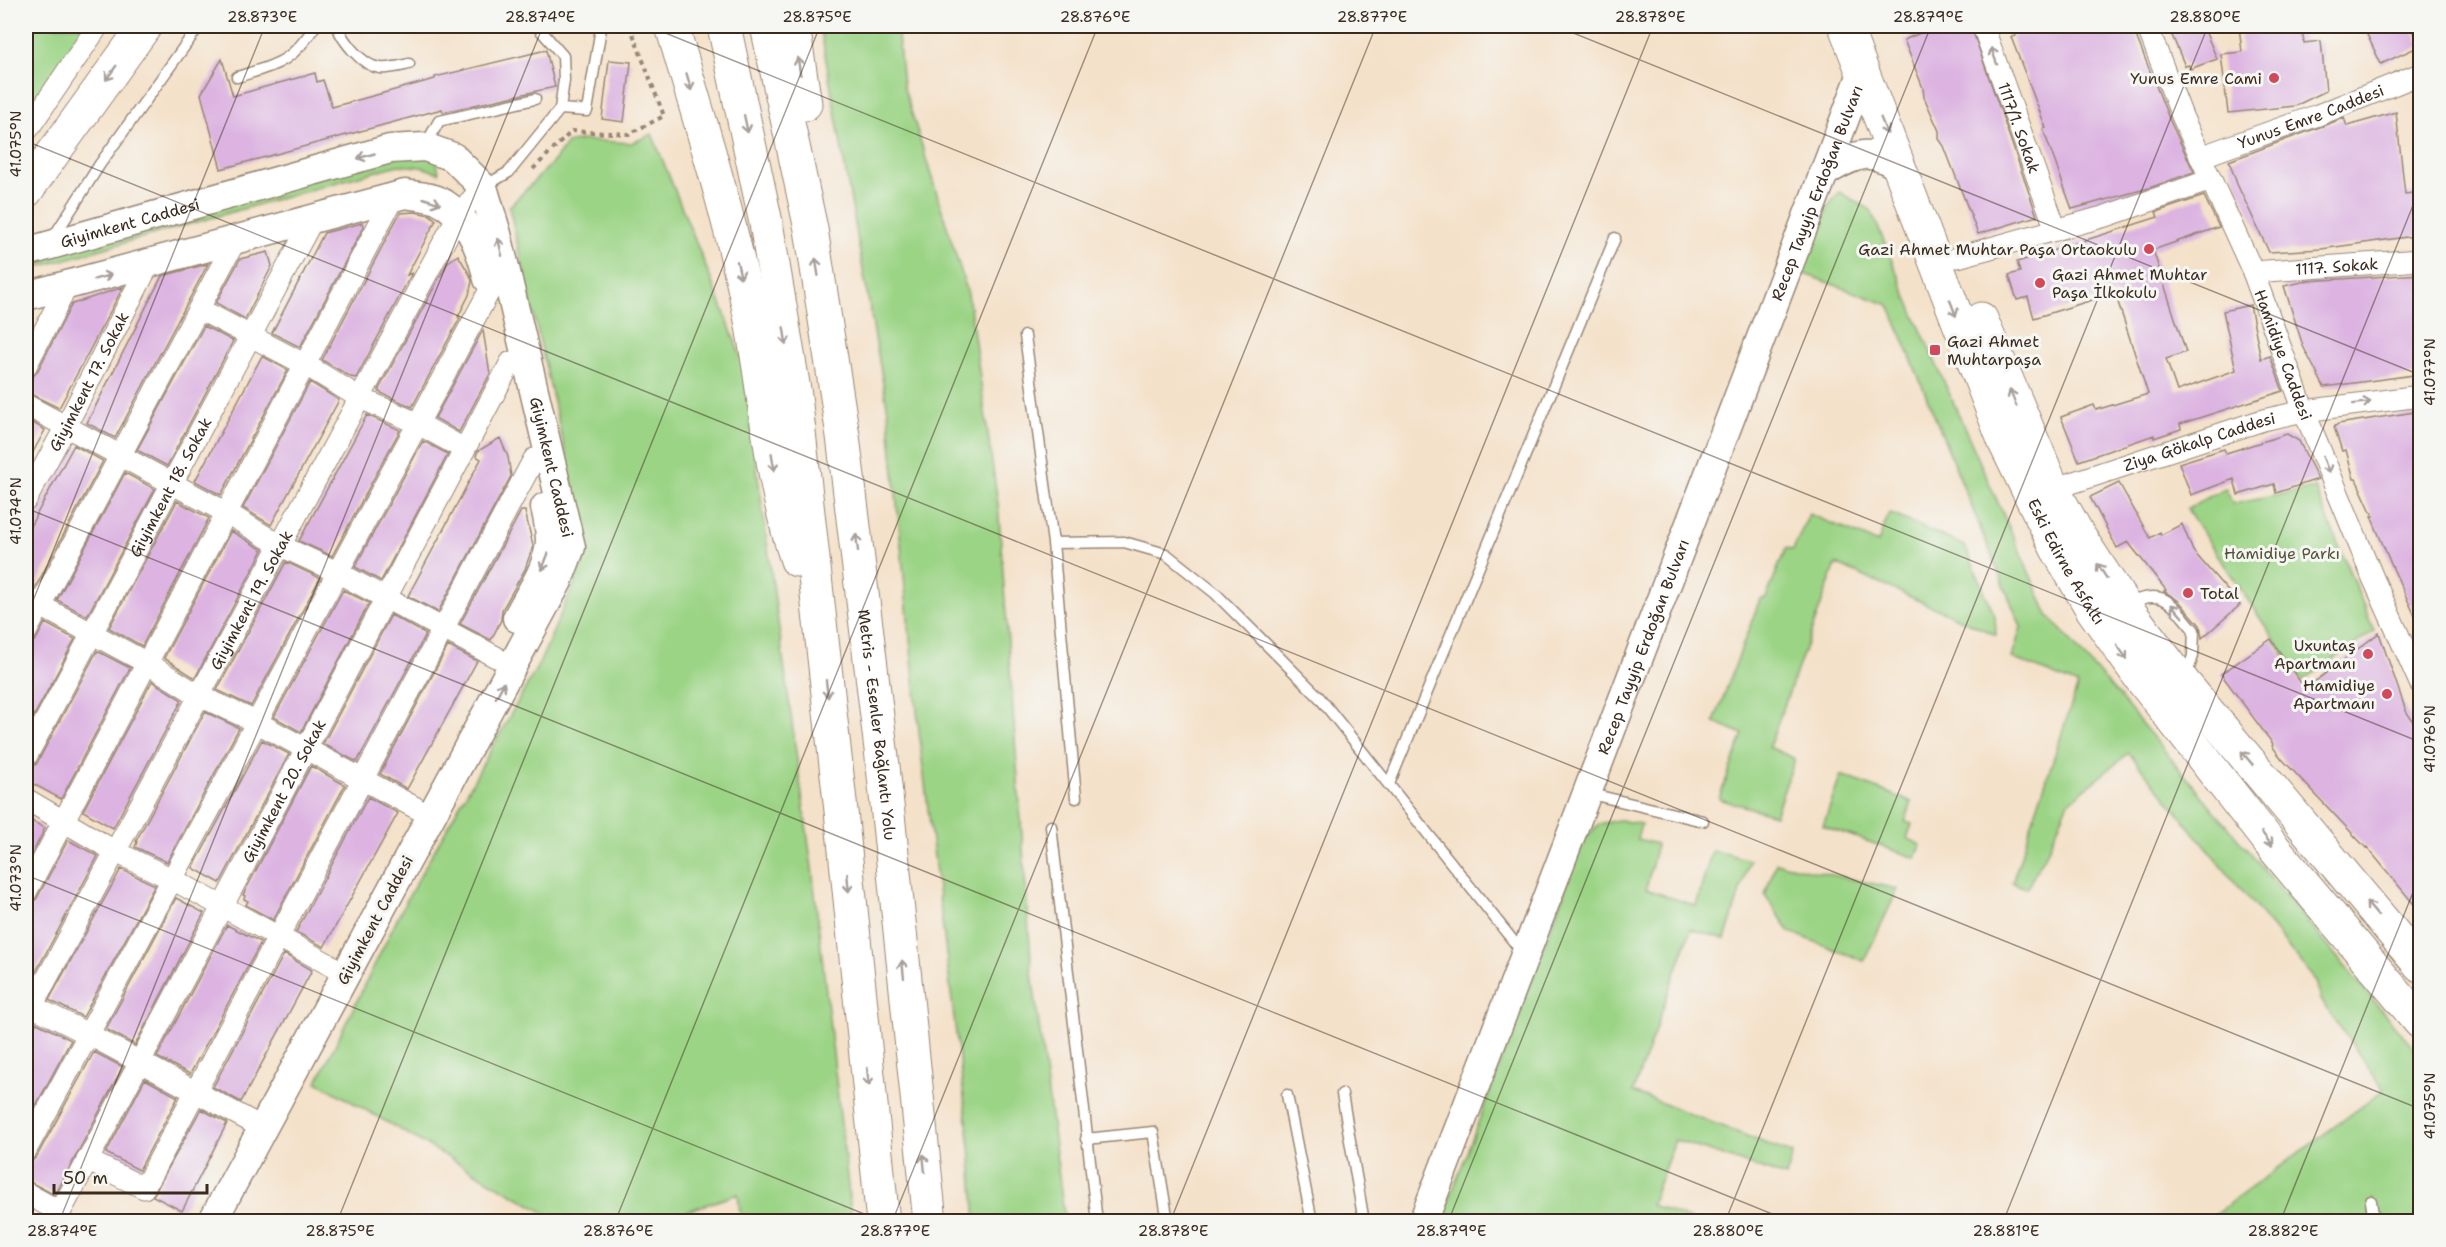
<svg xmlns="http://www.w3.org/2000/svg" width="2446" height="1247" font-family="'Shantell Sans',sans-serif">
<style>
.green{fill:#9cd486;stroke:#6c7f52;stroke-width:1.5}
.building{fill:#dcb3e1}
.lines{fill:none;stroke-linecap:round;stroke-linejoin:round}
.lane-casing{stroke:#988674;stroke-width:13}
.street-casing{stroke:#988674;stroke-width:23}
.secondary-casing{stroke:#988674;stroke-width:31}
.primary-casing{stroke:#988674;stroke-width:35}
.highway-casing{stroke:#988674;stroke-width:35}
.path{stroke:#988674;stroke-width:4;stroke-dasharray:4.5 4.5;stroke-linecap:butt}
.lane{stroke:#fff;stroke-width:10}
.street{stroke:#fff;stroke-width:21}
.secondary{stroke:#fff;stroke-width:28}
.primary{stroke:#fff;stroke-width:33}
.highway{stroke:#fff;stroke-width:33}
.oneway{stroke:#a79f9a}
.ticks{fill:none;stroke:#3b2a1e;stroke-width:1.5;stroke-opacity:0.45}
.poi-dot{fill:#d1495b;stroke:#f6f6f2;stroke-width:2}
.labels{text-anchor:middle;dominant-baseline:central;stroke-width:6;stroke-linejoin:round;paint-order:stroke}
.poi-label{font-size:16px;fill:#3b2a1e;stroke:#f6f6f2;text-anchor:end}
.street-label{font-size:16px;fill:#3b2a1e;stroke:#f6f6f2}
.park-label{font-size:16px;fill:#535438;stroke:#f6f6f2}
.neatline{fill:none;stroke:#3b2a1e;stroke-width:2}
.ticks-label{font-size:15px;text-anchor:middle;fill:#3b2a1e}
</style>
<rect width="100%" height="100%" fill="#f6f6f2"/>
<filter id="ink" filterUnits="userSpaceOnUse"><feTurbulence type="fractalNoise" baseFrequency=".0167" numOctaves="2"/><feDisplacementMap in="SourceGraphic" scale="12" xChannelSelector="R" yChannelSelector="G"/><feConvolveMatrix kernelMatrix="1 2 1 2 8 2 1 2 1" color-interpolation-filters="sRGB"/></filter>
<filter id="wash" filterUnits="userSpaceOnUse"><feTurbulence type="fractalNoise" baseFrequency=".008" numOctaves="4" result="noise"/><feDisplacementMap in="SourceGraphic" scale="24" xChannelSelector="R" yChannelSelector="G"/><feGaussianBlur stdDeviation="1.35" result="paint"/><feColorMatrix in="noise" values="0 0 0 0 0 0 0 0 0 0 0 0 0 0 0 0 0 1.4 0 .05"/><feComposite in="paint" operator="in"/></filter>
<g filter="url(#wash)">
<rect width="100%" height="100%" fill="#f4e1c9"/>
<path class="green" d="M26 26H88L26 120Z
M820 26H897L903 85 968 294 998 504 1032 973 1065 1221H976L970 1146 921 752 888 411Z
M652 134 725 314 742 361 812 868 852 1221H741L738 1194 657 1221H559L317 1082 406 901 540 662 588 551 509 207 555 160 567 143 582 140 632 143Z
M399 155 436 158 439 173 421 167 398 165 34 268 31 259Z
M1839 192 1871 210 1913 312 2048 615 2121 699 2420 1056V1221H2206L2384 1090 2321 1000 2316 981 2129 753 2069 802 2048 850 2027 888 2012 883 2078 685 2012 658 2021 627 1889 305 1802 273 1829 205Z
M2225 488 2233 504 2315 488 2374 631 2302 681 2187 509Z
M1889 513 1965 546 1995 616 1996 635 1836 564 1769 747 1795 759 1775 815 1719 799 1743 734 1714 722 1760 599 1766 598 1786 548 1793 550 1809 514 1878 543Z
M1841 775 1912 802 1905 822 1912 824 1907 838 1921 845 1916 858 1823 826Z
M1619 820 1641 824 1637 839 1657 844 1646 889 1696 906 1712 850 1750 860 1725 939 1691 929 1633 1092 1793 1154 1786 1177 1675 1140 1651 1205 1694 1221 1441 1222 1583 841 1599 824Z
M1776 863 1898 889 1864 961 1790 932 1765 895Z"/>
<g id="blocks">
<path class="building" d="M1936 26H1971L2037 216 1978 234 1944 146 1939 139V131L1924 97 1923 88 1904 40Z
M2013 26H2132L2170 121 2194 172 2149 188 2072 209 2043 129 2046 128 2011 37 2016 36Z
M2168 26H2203L2217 59 2190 69 2189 65 2185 66Z
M2239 26H2302L2304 43 2321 41 2326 91 2295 106 2228 113 2221 54 2242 52Z
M2363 26H2411L2420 46 2381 64Z
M546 50 555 87 443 112 442 109 221 169 201 94 222 59 233 96 315 73 317 82 323 80 332 107 435 79V77Z
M609 60 631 62 624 122 602 119Z
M2396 112 2405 194 2421 192V235L2321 249 2269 252 2237 184 2229 161 2344 118 2347 126Z
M2204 196 2219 227 2153 250 2186 352 2166 359 2177 391 2236 370 2223 311 2250 305 2261 359 2270 356 2283 391 2180 424 2181 429 2154 438V435L2079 461 2061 417 2094 405 2096 410 2148 394 2115 293 2034 318 2028 297 2017 300 2009 275 2020 272 2017 262 2158 217 2156 212Z
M415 212 430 215 436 220 407 275 412 273 356 378 351 377 322 360 400 213Z
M362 223 364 226 300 347 272 333 324 233Z
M268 252 272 266 245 319 216 303 240 259Z
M458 255 470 275 472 281 469 295 458 317 460 318 412 407 379 392V389L448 262Z
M208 264 115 438 87 423 162 276Z
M2421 274V374L2324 387 2303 346 2284 286 2307 281Z
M123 287 59 408 26 392V379L32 377 37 372 72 304Z
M204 326 233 341 167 466 137 450Z
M483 330 490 374 459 432 435 418Z
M262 356 288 370 221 495 195 481Z
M310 382 339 400 271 525 243 508Z
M2421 411V629L2391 564 2371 516H2373L2356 479H2354L2346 450 2342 451 2334 427 2338 424Z
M367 415 400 430 332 556 299 541Z
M26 419 45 430 26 465Z
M2287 434 2299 441 2318 479 2276 493 2274 484 2238 495 2234 479 2191 495 2179 463 2224 449 2226 453Z
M500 438 508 457 511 476 438 612 408 596 481 459 476 456 478 451Z
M423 441 448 454 381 581 355 567Z
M74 445 103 461 35 588 26 585V534Z
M125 473 155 489 87 616 57 600Z
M2119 483 2150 538 2160 532 2161 535 2182 524 2193 551 2240 605 2202 638 2200 625 2179 601 2164 591 2166 590 2128 542 2117 548 2090 497Z
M177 501 209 518 142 646 109 628Z
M521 511H525L533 546 525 569 502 610 501 620 491 640 460 624Z
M231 531 263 550 195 678 164 658Z
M286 562 320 578 251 706 217 690Z
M343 590 369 603 301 732 274 717Z
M391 615 426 634 357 762 323 744Z
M45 623 75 639 26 731V645L32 643 37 638Z
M2379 633 2406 711 2414 723 2421 742V913L2367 847 2366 848 2282 759 2272 746 2273 744 2221 674 2271 639 2305 689Z
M448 646 477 661 407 789 380 774Z
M97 651 130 668 61 799 26 780V770L32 768 37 763Z
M152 681 182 700 113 828 83 811Z
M205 712 239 728 167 862 135 847 137 842 136 841Z
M262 740 289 754 220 883 193 868Z
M311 766 345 785 273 920 246 905 248 901 244 899 245 896 243 895Z
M368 797 398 813 324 947 296 932Z
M26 818 45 828 26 866Z
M68 840 98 856 26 990V905L32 903 37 898Z
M121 869 155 885 83 1017 49 1000Z
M176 898 204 913 135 1045 106 1029Z
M227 925 261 942 190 1074 157 1057Z
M284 954 312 970 241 1102 213 1087Z
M37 1023 71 1040 26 1124V1030L32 1028Z
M94 1052 123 1067 55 1195 26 1180V1163L32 1161 37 1156Z
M145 1079 178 1097 139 1170 106 1153Z
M201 1109 227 1123 182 1211 153 1196Z"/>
</g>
</g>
<g filter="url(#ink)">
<use href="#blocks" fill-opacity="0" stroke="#988674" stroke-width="1.5"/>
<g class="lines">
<g class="lane-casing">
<path id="lane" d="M337 26C343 41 362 66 380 68 389 69 400 66 409 64
M237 77C278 64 291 63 315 26
M560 109 587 111 601 28 598 26
M425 146 439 121 535 99
M483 187 509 172 560 109 564 80 563 56 537 26
M53 238 100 164 199 26
M1025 336 1053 543 1076 798
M1053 543 1124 542 1166 554 1215 593 1319 697 1522 952
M2129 603C2166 587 2171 604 2194 630L2193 656 2186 676
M1389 784 1615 238
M1587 793 1703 821
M1051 826 1097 1222
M1342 1094 1364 1222
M1287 1095 1312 1222
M1086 1139 1153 1132 1168 1222
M2371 1201 2374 1222"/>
</g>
<g class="street-casing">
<g id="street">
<path id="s1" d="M1983 26 2056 230"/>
<path id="s2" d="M2147 26 2182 116 2253 272 2304 411 2373 578 2420 683"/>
<path d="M26 132 98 26"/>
<path id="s3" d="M2200 157 2318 115 2420 74"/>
<path d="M1958 257 2106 216 2211 180"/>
<path id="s4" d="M2253 272 2420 260"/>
<path d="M199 309 306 365 360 398 417 423 464 449"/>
<path d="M26 366 67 286"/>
<path d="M26 405 227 513 281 546 337 572 496 657"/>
<path id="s5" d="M2053 489 2263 420 2304 411 2420 396"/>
<path id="s6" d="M26 500 66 426 149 264"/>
<path d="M26 598 147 663 200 696 256 722 416 808"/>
<path d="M26 632 236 239"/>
<path id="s7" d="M26 757 314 217"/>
<path d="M26 799 116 852 172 879 332 966"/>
<path d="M26 892 394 196"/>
<path d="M26 1003 88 1034 250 1121"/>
<path id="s8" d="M26 1017 459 214 483 187"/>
<path d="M26 1150 491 288"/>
<path d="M87 1160 144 1188 534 459"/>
<path d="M26 1193 60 1212"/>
<path id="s9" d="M55 1222 511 362"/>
</g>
</g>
<g class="secondary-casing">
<g id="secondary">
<path d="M1823 173C1855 155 1868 145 1901 169"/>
<path id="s10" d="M26 252 390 149 425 147 453 157 483 187 497 234 571 547 558 581 212 1222"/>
<path d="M26 296 405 194C415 196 427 196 437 200 469 215 480 247 488 279"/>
<path d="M517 618C528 596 545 573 549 549 552 536 548 520 545 507"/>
<path id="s11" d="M1423 1222 1863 71"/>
</g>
</g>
<g class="primary-casing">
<g id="primary">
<path id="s12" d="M1845 26 2005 443 2057 549 2092 609 2142 680 2269 842 2420 1022"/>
<path d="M1981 319 2053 489 2077 533 2124 605 2183 682 2420 965"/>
</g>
</g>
<g class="highway-casing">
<g id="highway">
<path d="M672 26C700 121 730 217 750 315 766 397 770 481 797 560"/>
<path d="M724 26 766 223 795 396 841 811 883 1222"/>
<path id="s13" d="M767 26 811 229 843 436 883 766 930 1222"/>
<path d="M793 26 805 104"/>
<path d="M26 191 145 26"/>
</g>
</g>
<path class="path" d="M533 169 572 131 629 134 664 116 630 26"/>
<use href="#lane" class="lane"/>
<use href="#street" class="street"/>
<use href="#secondary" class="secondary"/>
<use href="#primary" class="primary"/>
<use href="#highway" class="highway"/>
</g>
<defs><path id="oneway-shaft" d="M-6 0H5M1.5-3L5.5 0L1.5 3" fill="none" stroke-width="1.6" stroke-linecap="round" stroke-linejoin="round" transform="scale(1.5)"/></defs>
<g class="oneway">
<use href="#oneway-shaft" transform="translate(1994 56) rotate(-110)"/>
<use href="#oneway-shaft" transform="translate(799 66) rotate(-99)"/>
<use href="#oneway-shaft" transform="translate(111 73) rotate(126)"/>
<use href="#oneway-shaft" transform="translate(689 82) rotate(74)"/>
<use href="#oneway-shaft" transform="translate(746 124) rotate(78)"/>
<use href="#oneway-shaft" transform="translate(1884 126) rotate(68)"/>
<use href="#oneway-shaft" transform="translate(366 156) rotate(164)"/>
<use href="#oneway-shaft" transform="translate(432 201) rotate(19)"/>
<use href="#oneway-shaft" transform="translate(500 247) rotate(-103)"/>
<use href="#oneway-shaft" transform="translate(817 267) rotate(-99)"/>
<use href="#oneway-shaft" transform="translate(739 270) rotate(77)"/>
<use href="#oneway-shaft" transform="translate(103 277) rotate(-15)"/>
<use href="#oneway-shaft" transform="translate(1953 308) rotate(69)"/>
<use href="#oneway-shaft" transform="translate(785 336) rotate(81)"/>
<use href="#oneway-shaft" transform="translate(2013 398) rotate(-113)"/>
<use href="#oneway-shaft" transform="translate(2362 403) rotate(-7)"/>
<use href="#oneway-shaft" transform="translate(773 462) rotate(81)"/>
<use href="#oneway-shaft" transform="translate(2326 465) rotate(68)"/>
<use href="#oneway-shaft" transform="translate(857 543) rotate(-97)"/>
<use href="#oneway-shaft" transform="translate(545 562) rotate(111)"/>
<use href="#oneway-shaft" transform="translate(2102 571) rotate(-123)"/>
<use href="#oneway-shaft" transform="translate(2177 611) rotate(-131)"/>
<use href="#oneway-shaft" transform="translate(2122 652) rotate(55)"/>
<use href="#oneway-shaft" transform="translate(827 689) rotate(83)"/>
<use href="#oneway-shaft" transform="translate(500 690) rotate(-62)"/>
<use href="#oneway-shaft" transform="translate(2247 758) rotate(-130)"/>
<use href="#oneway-shaft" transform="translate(2267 839) rotate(52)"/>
<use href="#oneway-shaft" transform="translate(848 883) rotate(85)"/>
<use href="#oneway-shaft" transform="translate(2372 909) rotate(-130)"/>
<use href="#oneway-shaft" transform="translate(903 969) rotate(-96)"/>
<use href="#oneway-shaft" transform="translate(868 1077) rotate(84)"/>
<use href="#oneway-shaft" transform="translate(924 1163) rotate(-96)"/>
</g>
</g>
<path class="ticks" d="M648 26 2420 742M1556 26 2420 375M26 141 2420 1109M26 508 1792 1222M26 618 265 26M26 875 884 1222M59 1222 543 26M337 1222 820 26M615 1222 1098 26M892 1222 1376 26M1170 1222 1653 26M1448 1222 1931 26M1725 1222 2208 26M2003 1222 2420 188M2280 1222 2420 875"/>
<g class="poi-dot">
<circle cx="2274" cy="78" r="6"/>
<circle cx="2149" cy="249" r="6"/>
<circle cx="2040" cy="283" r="6"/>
<rect x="1929" y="344" width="12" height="12" rx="3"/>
<circle cx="2188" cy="593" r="6"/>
<circle cx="2368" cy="654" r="6"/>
<circle cx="2387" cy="694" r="6"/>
</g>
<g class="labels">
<g class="poi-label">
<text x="2262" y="78">Yunus Emre Cami</text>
<text x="2137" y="249">Gazi Ahmet Muhtar Paşa Ortaokulu</text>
<text x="2052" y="274" text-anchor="start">Gazi Ahmet Muhtar<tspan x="2052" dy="18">Paşa İlkokulu</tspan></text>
<text x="1947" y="341" text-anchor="start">Gazi Ahmet<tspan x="1947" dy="18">Muhtarpaşa</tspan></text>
<text x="2200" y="593" text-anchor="start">Total</text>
<text x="2356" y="645">Uxuntaş<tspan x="2356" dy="18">Apartmanı</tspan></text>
<text x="2375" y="685">Hamidiye<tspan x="2375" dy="18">Apartmanı</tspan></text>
</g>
<g class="street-label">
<text stroke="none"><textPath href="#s3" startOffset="118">Yunus Emre Caddesi</textPath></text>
<text stroke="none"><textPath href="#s1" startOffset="108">1117/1. Sokak</textPath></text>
<text stroke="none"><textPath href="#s11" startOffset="1102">Recep Tayyip Erdoğan Bulvarı</textPath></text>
<text stroke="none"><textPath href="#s10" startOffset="108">Giyimkent Caddesi</textPath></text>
<text stroke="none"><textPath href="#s4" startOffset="84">1117. Sokak</textPath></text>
<text stroke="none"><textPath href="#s2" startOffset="356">Hamidiye Caddesi</textPath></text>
<text stroke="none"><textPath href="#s6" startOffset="134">Giyimkent 17. Sokak</textPath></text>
<text stroke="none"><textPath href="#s5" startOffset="154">Ziya Gökalp Caddesi</textPath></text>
<text stroke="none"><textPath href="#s10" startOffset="774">Giyimkent Caddesi</textPath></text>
<text stroke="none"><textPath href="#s7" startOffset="306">Giyimkent 18. Sokak</textPath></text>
<text stroke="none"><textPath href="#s12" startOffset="580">Eski Edirne Asfaltı</textPath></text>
<text stroke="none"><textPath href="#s8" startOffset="474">Giyimkent 19. Sokak</textPath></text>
<text stroke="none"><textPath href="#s11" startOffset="616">Recep Tayyip Erdoğan Bulvarı</textPath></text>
<text stroke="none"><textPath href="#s13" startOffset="708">Metris - Esenler Bağlantı Yolu</textPath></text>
<text stroke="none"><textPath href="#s9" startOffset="488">Giyimkent 20. Sokak</textPath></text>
<text transform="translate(375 920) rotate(-62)">Giyimkent Caddesi</text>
</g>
<g class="park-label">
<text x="2282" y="553">Hamidiye Parkı</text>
</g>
</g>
<rect width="2446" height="1247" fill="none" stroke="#f6f6f2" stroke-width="66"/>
<path d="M54 1184v9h153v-9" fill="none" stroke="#3b2a1e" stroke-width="3"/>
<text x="63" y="1184" font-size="18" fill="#3b2a1e" stroke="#f6f6f2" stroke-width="4.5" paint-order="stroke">50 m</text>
<rect x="33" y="33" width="2380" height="1181" class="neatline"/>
<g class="ticks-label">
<text x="262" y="22">28.873°E</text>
<text x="540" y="22">28.874°E</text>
<text x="817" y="22">28.875°E</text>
<text x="1095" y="22">28.876°E</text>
<text x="1372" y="22">28.877°E</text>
<text x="1650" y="22">28.878°E</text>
<text x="1928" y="22">28.879°E</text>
<text x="2205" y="22">28.880°E</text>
<text transform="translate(16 144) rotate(-90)" y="5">41.075°N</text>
<text transform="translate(2430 372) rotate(-90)" y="5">41.077°N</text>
<text transform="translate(16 511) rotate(-90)" y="5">41.074°N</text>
<text transform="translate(2430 739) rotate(-90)" y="5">41.076°N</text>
<text transform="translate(16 878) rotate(-90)" y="5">41.073°N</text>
<text transform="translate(2430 1106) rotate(-90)" y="5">41.075°N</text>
<text x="62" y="1236">28.874°E</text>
<text x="340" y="1236">28.875°E</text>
<text x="618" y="1236">28.876°E</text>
<text x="895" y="1236">28.877°E</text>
<text x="1173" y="1236">28.878°E</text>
<text x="1451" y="1236">28.879°E</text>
<text x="1728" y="1236">28.880°E</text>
<text x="2006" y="1236">28.881°E</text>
<text x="2283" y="1236">28.882°E</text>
</g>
</svg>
